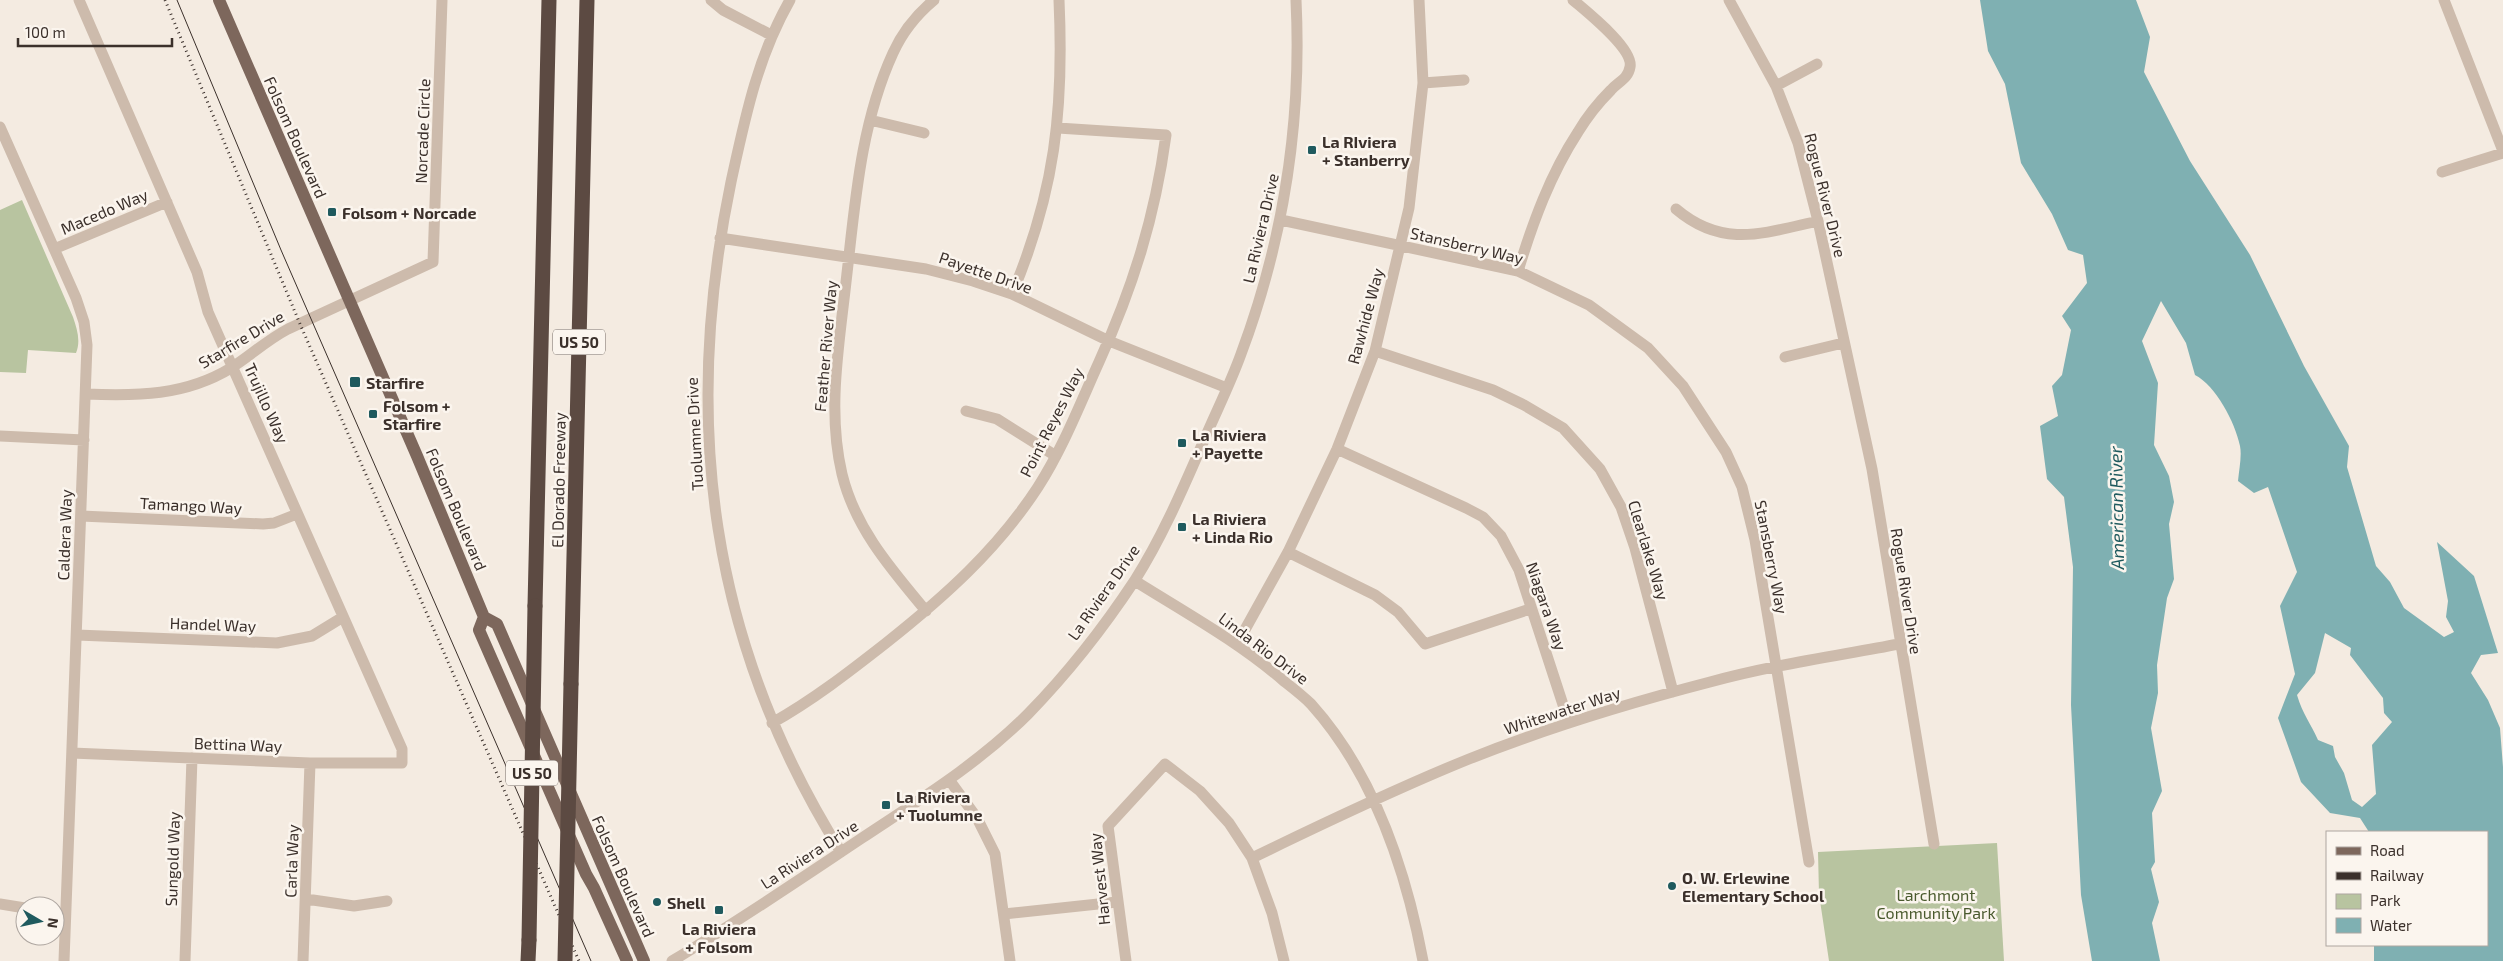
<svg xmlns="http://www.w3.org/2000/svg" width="2503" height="961" font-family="'Exo 2',sans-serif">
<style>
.green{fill:#b8c4a0}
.water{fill:#7fb0b2;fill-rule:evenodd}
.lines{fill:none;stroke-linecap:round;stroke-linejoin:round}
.minor{stroke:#cdbbac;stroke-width:11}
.major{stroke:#7d675c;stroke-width:12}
.highway{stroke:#5c4a42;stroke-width:15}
.tram{stroke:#3b302b;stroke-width:1}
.rail{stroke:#3b302b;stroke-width:3;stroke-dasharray:1 4;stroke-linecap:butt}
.highway-bridge{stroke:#5c4a42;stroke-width:15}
.poi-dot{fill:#1f5a5e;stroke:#fbf5ee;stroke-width:2}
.labels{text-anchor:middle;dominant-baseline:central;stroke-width:5;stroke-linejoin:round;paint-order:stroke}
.shield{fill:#fbf5ee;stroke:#756b66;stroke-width:1}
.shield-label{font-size:15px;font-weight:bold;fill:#3b302b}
.street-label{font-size:16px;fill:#3b302b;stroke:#fbf5ee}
.poi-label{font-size:16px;font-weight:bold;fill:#3b302b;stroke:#fbf5ee;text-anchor:start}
.park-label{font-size:16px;fill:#4a5a2e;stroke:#fbf5ee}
.water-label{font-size:18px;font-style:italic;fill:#1f5a5e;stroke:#fbf5ee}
</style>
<rect width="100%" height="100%" fill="#f4ebe1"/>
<path class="green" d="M22 200 73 317C77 329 81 341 76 353L28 350 26 373 0 372V210Z
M1997 843 2004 961H1829L1819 894 1818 852Z"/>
<path class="water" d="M1980 0H2136L2150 37 2144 72 2190 161 2250 255 2304 366 2349 446 2347 467 2376 566 2390 582 2404 608 2444 637 2454 632 2446 617 2448 601 2437 542 2474 576 2498 653 2481 655 2471 673 2488 700 2500 728 2503 767V961H2374V945H2487V832H2369L2360 818 2330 813 2301 782 2278 718 2295 674 2280 606 2297 572 2268 487 2254 493 2238 481C2239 470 2242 456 2240 446 2235 422 2216 386 2195 375L2186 343 2161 301 2142 341 2158 383 2154 445 2169 476 2174 502 2169 524 2174 579 2167 598 2157 665 2158 693 2151 728 2162 791 2152 813 2155 862 2151 869 2159 902 2152 923 2160 961H2092L2081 895 2071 705 2073 567 2064 497 2047 479 2040 426 2058 416 2052 386 2062 375 2071 330 2062 316 2087 283 2083 255 2068 250 2052 214 2021 163 2005 84 1988 51ZM2325 633 2351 648 2350 655 2383 698 2384 713 2392 722 2372 745 2376 794 2362 807 2352 800 2344 773 2335 757 2333 746 2318 740C2310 722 2303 715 2297 695L2315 673Z"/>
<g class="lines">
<path class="minor" d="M711 0 723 10 771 35
M790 0C757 58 745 118 731 182 681 422 710 643 841 852
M1729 0 1776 86 1798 143 1818 221 1872 469 1934 844
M2444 0 2503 151
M1423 83 1464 80
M1776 86 1817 64
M870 120 924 133
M0 127 76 298 84 322 87 345 64 961
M2442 172 2503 153
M1676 209C1723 249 1764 233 1818 221
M1281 220 1518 271 1589 305 1648 348 1683 386 1726 452 1742 487 1755 540 1809 862
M720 238 926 269 973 281 1012 294 1109 341 1227 388
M54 249 167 202
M1518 271C1533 222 1550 175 1578 132 1587 117 1599 102 1611 90 1618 82 1628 79 1630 67 1634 49 1587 12 1573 0
M1012 294C1055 192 1064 110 1059 0
M1375 351 1493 390 1524 405 1563 428 1600 469 1621 507 1635 548 1673 692
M1785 357 1843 343
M86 394C137 396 185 396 231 368 250 356 267 340 288 329L433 262 442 0
M966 411 997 419 1056 456
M0 436 84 440
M1337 449 1466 508 1483 517 1501 536 1519 570 1569 723
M81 516 263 524 274 523 297 514
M1288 552 1375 595 1398 612 1425 644 1530 609
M1135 581C1186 613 1239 642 1285 682 1294 689 1303 696 1311 704 1374 774 1406 870 1423 961
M926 611C891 569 855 528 842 474 827 411 839 346 846 282 855 205 860 125 893 53 902 33 916 15 934 0
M77 635 277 643 312 636 343 617
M1237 644 1288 552 1337 449 1375 351 1409 208 1423 83 1419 0
M772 723C813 700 849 672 886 643 944 597 997 550 1038 487 1063 448 1080 404 1099 362 1133 287 1155 217 1166 135L1058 128
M72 753 310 763H402V749L208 312 197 272 79 0
M950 781 977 818 995 854 1010 961
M1252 858C1324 823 1395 789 1469 759 1547 728 1629 703 1710 682 1772 665 1836 656 1899 644
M306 899 354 906 387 901
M0 904 25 908
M1004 914 1117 902
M185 961 192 758
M303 961 310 763
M672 961C736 923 799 880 862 838 919 800 978 764 1028 714 1067 674 1104 627 1135 580 1163 536 1184 486 1205 438 1217 410 1231 382 1241 354 1284 239 1302 122 1296 0
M1126 961 1108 826 1165 764 1200 791 1229 823 1252 858 1272 913 1284 961"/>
<path class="major" d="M219 0 417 456 484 617 497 624 644 961
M484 617 479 630 586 874 594 888 627 961"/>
<path class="highway" d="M535 606 549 0
M571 684 587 0
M528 961 529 940"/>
<path class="tram" d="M177 0 281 250 591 961"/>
<path class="rail" d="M165 0 300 324 579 961"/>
<path class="highway-bridge" d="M529 940 535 606
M565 961 571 684"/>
</g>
<g class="poi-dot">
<rect x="1307" y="145" width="10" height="10" rx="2.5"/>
<rect x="327" y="207" width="10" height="10" rx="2.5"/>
<rect x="349" y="376" width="12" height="12" rx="2.5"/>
<rect x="368" y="409" width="10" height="10" rx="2.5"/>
<rect x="1177" y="438" width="10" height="10" rx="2.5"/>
<rect x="1177" y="522" width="10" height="10" rx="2.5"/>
<rect x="881" y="800" width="10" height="10" rx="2.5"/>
<circle cx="1672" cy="886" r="5"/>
<circle cx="657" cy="902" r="5"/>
<rect x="714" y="905" width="10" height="10" rx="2.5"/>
</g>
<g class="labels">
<g class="shield">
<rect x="553" y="329.5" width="52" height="25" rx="4"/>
<rect x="506" y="760.5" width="52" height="25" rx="4"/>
</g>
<g class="shield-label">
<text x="579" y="342">US 50</text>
<text x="532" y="773">US 50</text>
</g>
<g class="street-label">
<text transform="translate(422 131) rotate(-88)">Norcade Circle</text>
<text transform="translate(296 137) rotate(66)">Folsom Boulevard</text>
<text transform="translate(1826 195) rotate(76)">Rogue River Drive</text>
<text transform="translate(104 211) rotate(-23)">Macedo Way</text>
<text transform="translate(1260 228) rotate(-77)">La Riviera Drive</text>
<text transform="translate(1467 245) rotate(13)">Stansberry Way</text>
<text transform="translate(986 272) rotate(19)">Payette Drive</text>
<text transform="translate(1365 316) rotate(-75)">Rawhide Way</text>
<text transform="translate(241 339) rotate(-31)">Starfire Drive</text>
<text transform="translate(825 346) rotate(-85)">Feather River Way</text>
<text transform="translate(267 403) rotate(66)">Trujillo Way</text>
<text transform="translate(1051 422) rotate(-63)">Point Reyes Way</text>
<text transform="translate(694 434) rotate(-93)">Tuolumne Drive</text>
<text transform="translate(558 480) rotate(-89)">El Dorado Freeway</text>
<text transform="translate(191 505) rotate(3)">Tamango Way</text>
<text transform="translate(457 509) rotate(67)">Folsom Boulevard</text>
<text transform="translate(64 535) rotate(-88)">Caldera Way</text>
<text transform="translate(1649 550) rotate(73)">Clearlake Way</text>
<text transform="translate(1772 557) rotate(79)">Stansberry Way</text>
<text transform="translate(1907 591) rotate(81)">Rogue River Drive</text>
<text transform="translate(1103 592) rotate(-55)">La Riviera Drive</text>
<text transform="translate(1547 606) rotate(71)">Niagara Way</text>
<text transform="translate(213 624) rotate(2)">Handel Way</text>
<text transform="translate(1264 648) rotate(37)">Linda Rio Drive</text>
<text transform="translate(1562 710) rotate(-18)">Whitewater Way</text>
<text transform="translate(238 744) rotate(2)">Bettina Way</text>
<text transform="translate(809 854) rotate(-33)">La Riviera Drive</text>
<text transform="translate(172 859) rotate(-88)">Sungold Way</text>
<text transform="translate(291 861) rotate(-88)">Carla Way</text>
<text transform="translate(624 876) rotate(66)">Folsom Boulevard</text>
<text transform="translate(1099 879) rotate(-96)">Harvest Way</text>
</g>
<g class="poi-label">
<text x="1322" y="141">La RIviera<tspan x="1322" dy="18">+ Stanberry</tspan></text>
<text x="342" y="212">Folsom + Norcade</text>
<text x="366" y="382">Starfire</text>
<text x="383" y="405">Folsom +<tspan x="383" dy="18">Starfire</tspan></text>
<text x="1192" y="434">La Riviera<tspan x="1192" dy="18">+ Payette</tspan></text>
<text x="1192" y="518">La Riviera<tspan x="1192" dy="18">+ Linda Rio</tspan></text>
<text x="896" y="796">La Riviera<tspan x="896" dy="18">+ Tuolumne</tspan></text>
<text x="1682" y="877">O. W. Erlewine<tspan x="1682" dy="18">Elementary School</tspan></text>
<text x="667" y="902">Shell</text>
<text x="719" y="928" text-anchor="middle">La Riviera<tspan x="719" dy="18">+ Folsom</tspan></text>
</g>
<g class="park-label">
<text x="1936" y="894">Larchmont<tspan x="1936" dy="18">Community Park</tspan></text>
</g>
<g class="water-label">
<text transform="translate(2116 508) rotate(-91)">American River</text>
</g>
</g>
<rect x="2326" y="831" width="162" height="115" fill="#fbf5ee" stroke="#aea6a0"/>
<rect x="2336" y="847" width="25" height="8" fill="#7d675c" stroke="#aea6a0"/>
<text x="2370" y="856" font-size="15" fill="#3b302b">Road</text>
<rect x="2336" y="872" width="25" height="8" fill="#3b302b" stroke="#aea6a0"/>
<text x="2370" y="881" font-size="15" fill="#3b302b">Railway</text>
<rect x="2336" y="894" width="25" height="15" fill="#b8c4a0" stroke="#aea6a0"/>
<text x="2370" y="906" font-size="15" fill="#3b302b">Park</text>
<rect x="2336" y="918" width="25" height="15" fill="#7fb0b2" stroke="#aea6a0"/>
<text x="2370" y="931" font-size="15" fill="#3b302b">Water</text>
<g transform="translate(40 921) rotate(99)"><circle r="24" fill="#fbf5ee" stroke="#aea6a0"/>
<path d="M0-4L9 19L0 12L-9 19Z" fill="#1f5a5e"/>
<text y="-8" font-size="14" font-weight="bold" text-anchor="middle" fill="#3b302b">N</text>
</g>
<path d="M18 38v8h154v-8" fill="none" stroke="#3b302b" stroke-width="2.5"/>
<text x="25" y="38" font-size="15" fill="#3b302b" stroke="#fbf5ee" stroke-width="4" paint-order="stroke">100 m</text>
</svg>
